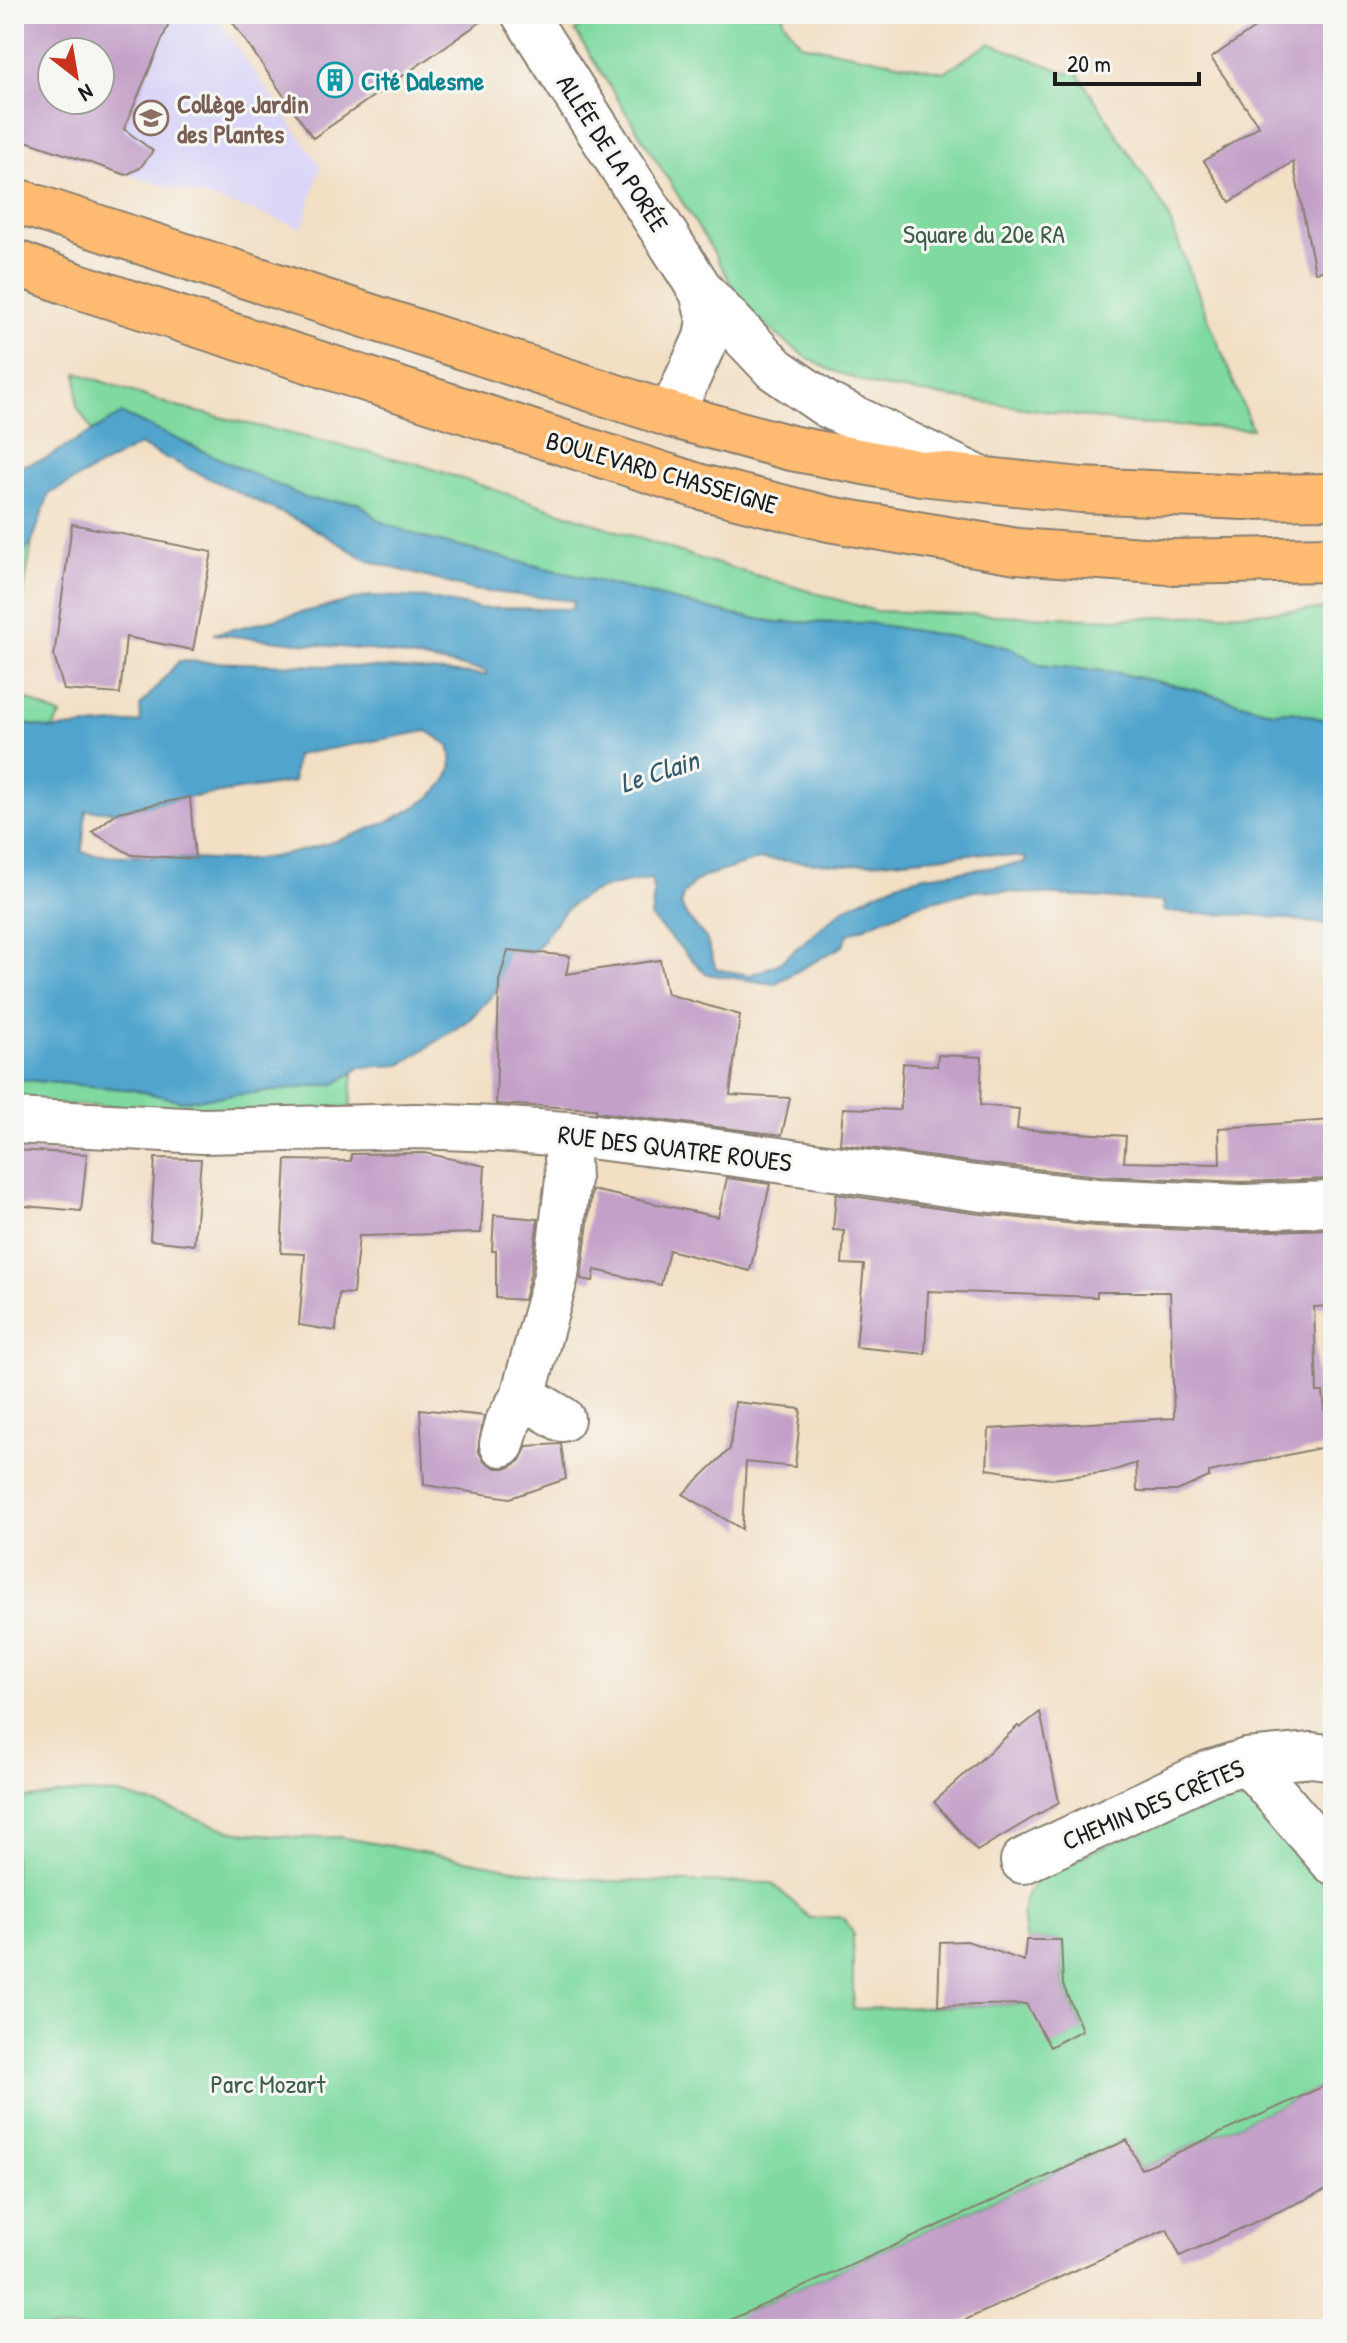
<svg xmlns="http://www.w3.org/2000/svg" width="1347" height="2343" font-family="'Patrick Hand',sans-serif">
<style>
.built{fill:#dbd6f7;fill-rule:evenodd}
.green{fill:#80daa0;stroke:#4e7b5e;stroke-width:2}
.water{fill:#51a5cd;stroke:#366074;stroke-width:2;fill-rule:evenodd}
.building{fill:#c3a0c8;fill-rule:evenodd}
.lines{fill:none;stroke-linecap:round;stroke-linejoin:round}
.minor-casing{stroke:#877e70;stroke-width:48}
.major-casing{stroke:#877e70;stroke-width:48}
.minor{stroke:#fff;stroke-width:44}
.major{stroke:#ffbb71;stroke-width:44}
.labels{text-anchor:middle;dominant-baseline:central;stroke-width:6;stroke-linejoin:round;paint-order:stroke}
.culture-label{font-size:26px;font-weight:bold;fill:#0d838f;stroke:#f6f6f2;text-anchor:start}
.education-label{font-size:26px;font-weight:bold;fill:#785e54;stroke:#f6f6f2;text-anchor:start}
.street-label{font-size:26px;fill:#1c1c1c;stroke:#f6f6f2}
.park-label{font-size:26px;fill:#3f5e4a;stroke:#f6f6f2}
.water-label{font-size:28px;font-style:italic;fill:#345a6c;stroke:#f6f6f2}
</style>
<rect width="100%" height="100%" fill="#f6f6f2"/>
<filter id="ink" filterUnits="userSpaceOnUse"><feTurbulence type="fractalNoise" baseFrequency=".0125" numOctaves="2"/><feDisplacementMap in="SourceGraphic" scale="16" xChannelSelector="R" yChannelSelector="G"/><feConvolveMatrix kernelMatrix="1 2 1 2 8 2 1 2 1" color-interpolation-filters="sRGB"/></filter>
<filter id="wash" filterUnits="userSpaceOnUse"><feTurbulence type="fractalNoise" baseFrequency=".006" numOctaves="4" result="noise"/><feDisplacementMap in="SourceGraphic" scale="32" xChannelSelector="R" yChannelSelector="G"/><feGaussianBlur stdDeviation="1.8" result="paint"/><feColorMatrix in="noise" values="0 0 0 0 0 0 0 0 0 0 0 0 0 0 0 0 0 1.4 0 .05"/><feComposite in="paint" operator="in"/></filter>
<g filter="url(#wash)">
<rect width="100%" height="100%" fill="#f2dfc4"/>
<path class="built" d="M14 14H214L321 166 302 228 250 210 124 174 14 137ZM52 52H100V100H52Z"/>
<path class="green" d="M599 14H784L783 20 801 44 944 72 990 43 1067 73 1075 69 1165 209 1252 429 1132 424 876 386 828 369 807 358 746 311 713 251 575 31Z
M77 373 177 407 418 464 695 557 876 611 1118 619 1333 609V722L1292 711 1273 712 1195 690 1113 672 1040 665 1013 649 989 643 868 623 776 622 734 615 424 538 379 521 359 503 309 500 123 415 93 432 77 407Z
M32 542 17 635 24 698 61 716 52 729 14 722V565Z
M353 1072 350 1111 287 1112 14 1103V1079L135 1090 181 1101 335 1084Z
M72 1793 119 1794 168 1808 231 1831 302 1838 340 1837 541 1874 606 1881 772 1883 810 1918 840 1917 845 1919 853 1933V2009L1029 2004 1050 2046 1082 2029 1063 1985 1061 1940H1026C1020 1912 1020 1898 1040 1876L1216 1794C1270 1801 1299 1845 1333 1882V2082L1141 2169 1126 2140 747 2312 754 2329H14V1800Z"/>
<path class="water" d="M122 414 308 499 359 503 379 521 424 538 734 615 776 622 868 623 989 643 1013 649 1040 665 1113 672 1195 690 1273 712 1292 711 1333 722V925L1255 915 1198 914 1163 911 1164 902 979 890 919 904 848 934 843 946 774 984 706 974 651 918 654 893 651 879C623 883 590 887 568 908 554 921 546 938 533 952L508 950 498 989 470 1019 401 1065 361 1067 335 1084 181 1101 135 1090 14 1079V722L52 729 141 722 140 706 179 661 389 668 486 675V671L378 651 213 634 370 596 427 598 478 608 572 609 574 601 473 590 369 561 307 525 139 445 49 494 32 542 14 565V528L21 507 17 496 20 466 45 459ZM427 731 449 745C450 751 453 762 451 769 439 816 308 852 265 858 223 864 178 857 137 856 118 855 100 857 82 852L86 810 118 812 186 798 293 782 296 755ZM981 853 1026 858 1025 863 924 876 897 883 844 908 778 964 750 975 716 969 706 938 687 917 681 905 683 895 693 884 706 876 760 859 847 865Z"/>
<g id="blocks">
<path class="building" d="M14 14H173L124 129 153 151 140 168 126 175 14 137ZM52 52H100V100H52Z
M227 14H492L313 138Z
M1275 14H1333V270L1315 272 1293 162 1230 202 1204 161 1259 126 1211 58Z
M72 524 212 552 193 650 126 637 120 694 64 690 54 656Z
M190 797 195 859 132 855 92 832 118 812Z
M508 950 570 956 566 974 660 960 667 994 740 1015 730 1095 790 1098 782 1135 596 1112V1109L496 1104 499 981Z
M938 1055 982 1057 980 1105 1019 1109 1017 1129 1126 1136 1124 1162 1220 1164 1219 1128 1333 1120V1179L1242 1182 1099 1176 978 1163 840 1144 843 1108 900 1110 903 1063 937 1066Z
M14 1150 87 1154 81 1211 14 1205Z
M425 1153 485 1166 481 1233 359 1236 353 1294 339 1293 336 1331 299 1325 305 1254 281 1253 286 1160 351 1161V1154Z
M155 1158 201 1159 194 1245 150 1240Z
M727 1178 770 1184 750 1271 669 1250 661 1285 595 1270 593 1281 581 1279 592 1190 718 1217Z
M836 1194 972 1213 1096 1226 1241 1232 1333 1229V1306L1314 1307 1317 1392H1323L1329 1446 1209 1472V1477L1177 1491H1137L1136 1463 1109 1472 1052 1479 987 1469 989 1429 1174 1418 1170 1292H1097V1297L928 1291 925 1354 856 1347 864 1265 842 1264 844 1231 833 1230Z
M494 1215 538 1219 531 1271 524 1300 496 1298V1251H492Z
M735 1402 801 1409 795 1467 746 1462 742 1529 683 1494 730 1449Z
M420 1409 484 1416 478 1450 484 1461 496 1468H508L519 1462 527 1446 561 1444 566 1479 510 1498 424 1485Z
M1040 1712 1059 1802 977 1851 934 1802 1018 1726 1020 1728Z
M1026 1940H1061L1063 1985 1082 2030 1050 2047 1026 2004 938 2006 940 1942 967 1941 1024 1961Z
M1333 2082V2187L1180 2256 1167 2229 945 2329H710L1127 2140 1141 2169Z"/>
</g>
</g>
<g filter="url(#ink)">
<use href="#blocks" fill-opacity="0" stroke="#877e70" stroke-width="2"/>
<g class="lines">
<g class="minor-casing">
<path id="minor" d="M524 14 702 292 775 369 827 405 976 477
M671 415 706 338 709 320 702 292
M14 1121 203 1131 417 1126 496 1129 580 1135 735 1154 975 1188 1097 1201 1242 1207 1333 1204
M562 1419 523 1396 556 1276 568 1179 566 1134
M502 1444 508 1422 523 1396
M1247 1761 1333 1862
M1023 1861 1209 1773 1247 1761 1312 1755 1333 1758"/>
</g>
<g class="major-casing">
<path id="major" d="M14 200 671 415 791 448 921 473 1081 490 1244 497 1333 496
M14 262 75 285 701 487 829 519 1017 551 1170 562 1333 559"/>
</g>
<use href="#minor" class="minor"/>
<use href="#major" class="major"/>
</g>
</g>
<defs>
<g id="building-ring" transform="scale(1.8)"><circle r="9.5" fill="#f6f6f2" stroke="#0f9aa8" stroke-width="1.5"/><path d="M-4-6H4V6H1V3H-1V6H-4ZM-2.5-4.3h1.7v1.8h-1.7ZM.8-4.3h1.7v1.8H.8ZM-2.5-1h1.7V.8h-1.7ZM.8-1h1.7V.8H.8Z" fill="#0f9aa8"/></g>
<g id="school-ring" transform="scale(1.8)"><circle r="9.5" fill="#f6f6f2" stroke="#8d6e63" stroke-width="1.5"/><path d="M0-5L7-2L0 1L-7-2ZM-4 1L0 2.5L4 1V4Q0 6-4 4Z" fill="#8d6e63"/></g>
</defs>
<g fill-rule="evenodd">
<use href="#building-ring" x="335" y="80"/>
<use href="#school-ring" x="151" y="118"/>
</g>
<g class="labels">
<g class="culture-label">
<text x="361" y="80">Cité Dalesme</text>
</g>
<g class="education-label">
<text x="177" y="103">Collège Jardin<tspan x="177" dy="30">des Plantes</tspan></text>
</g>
<g class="street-label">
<text transform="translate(613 153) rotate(57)">ALLÉE DE LA PORÉE</text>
<text transform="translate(662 472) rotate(16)">BOULEVARD CHASSEIGNE</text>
<text transform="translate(675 1148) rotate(7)">RUE DES QUATRE ROUES</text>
<text transform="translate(1153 1804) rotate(-23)">CHEMIN DES CRÊTES</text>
</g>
<g class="park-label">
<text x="984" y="233">Square du 20e RA</text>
<text x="268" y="2083">Parc Mozart</text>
</g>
<g class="water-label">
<text transform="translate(659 771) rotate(-18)">Le Clain</text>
</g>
</g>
<rect width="1347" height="2343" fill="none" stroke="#f6f6f2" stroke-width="48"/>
<g transform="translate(76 76) rotate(149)"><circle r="38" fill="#f6f6f2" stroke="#9f9f9c" stroke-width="2"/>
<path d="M0-6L14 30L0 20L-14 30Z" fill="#c8321e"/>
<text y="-12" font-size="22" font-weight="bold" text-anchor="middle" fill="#1c1c1c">N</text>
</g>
<path d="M1055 72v12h144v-12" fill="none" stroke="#1c1c1c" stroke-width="4"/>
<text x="1067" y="72" font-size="24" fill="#1c1c1c" stroke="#f6f6f2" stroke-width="6" paint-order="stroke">20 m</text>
</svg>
